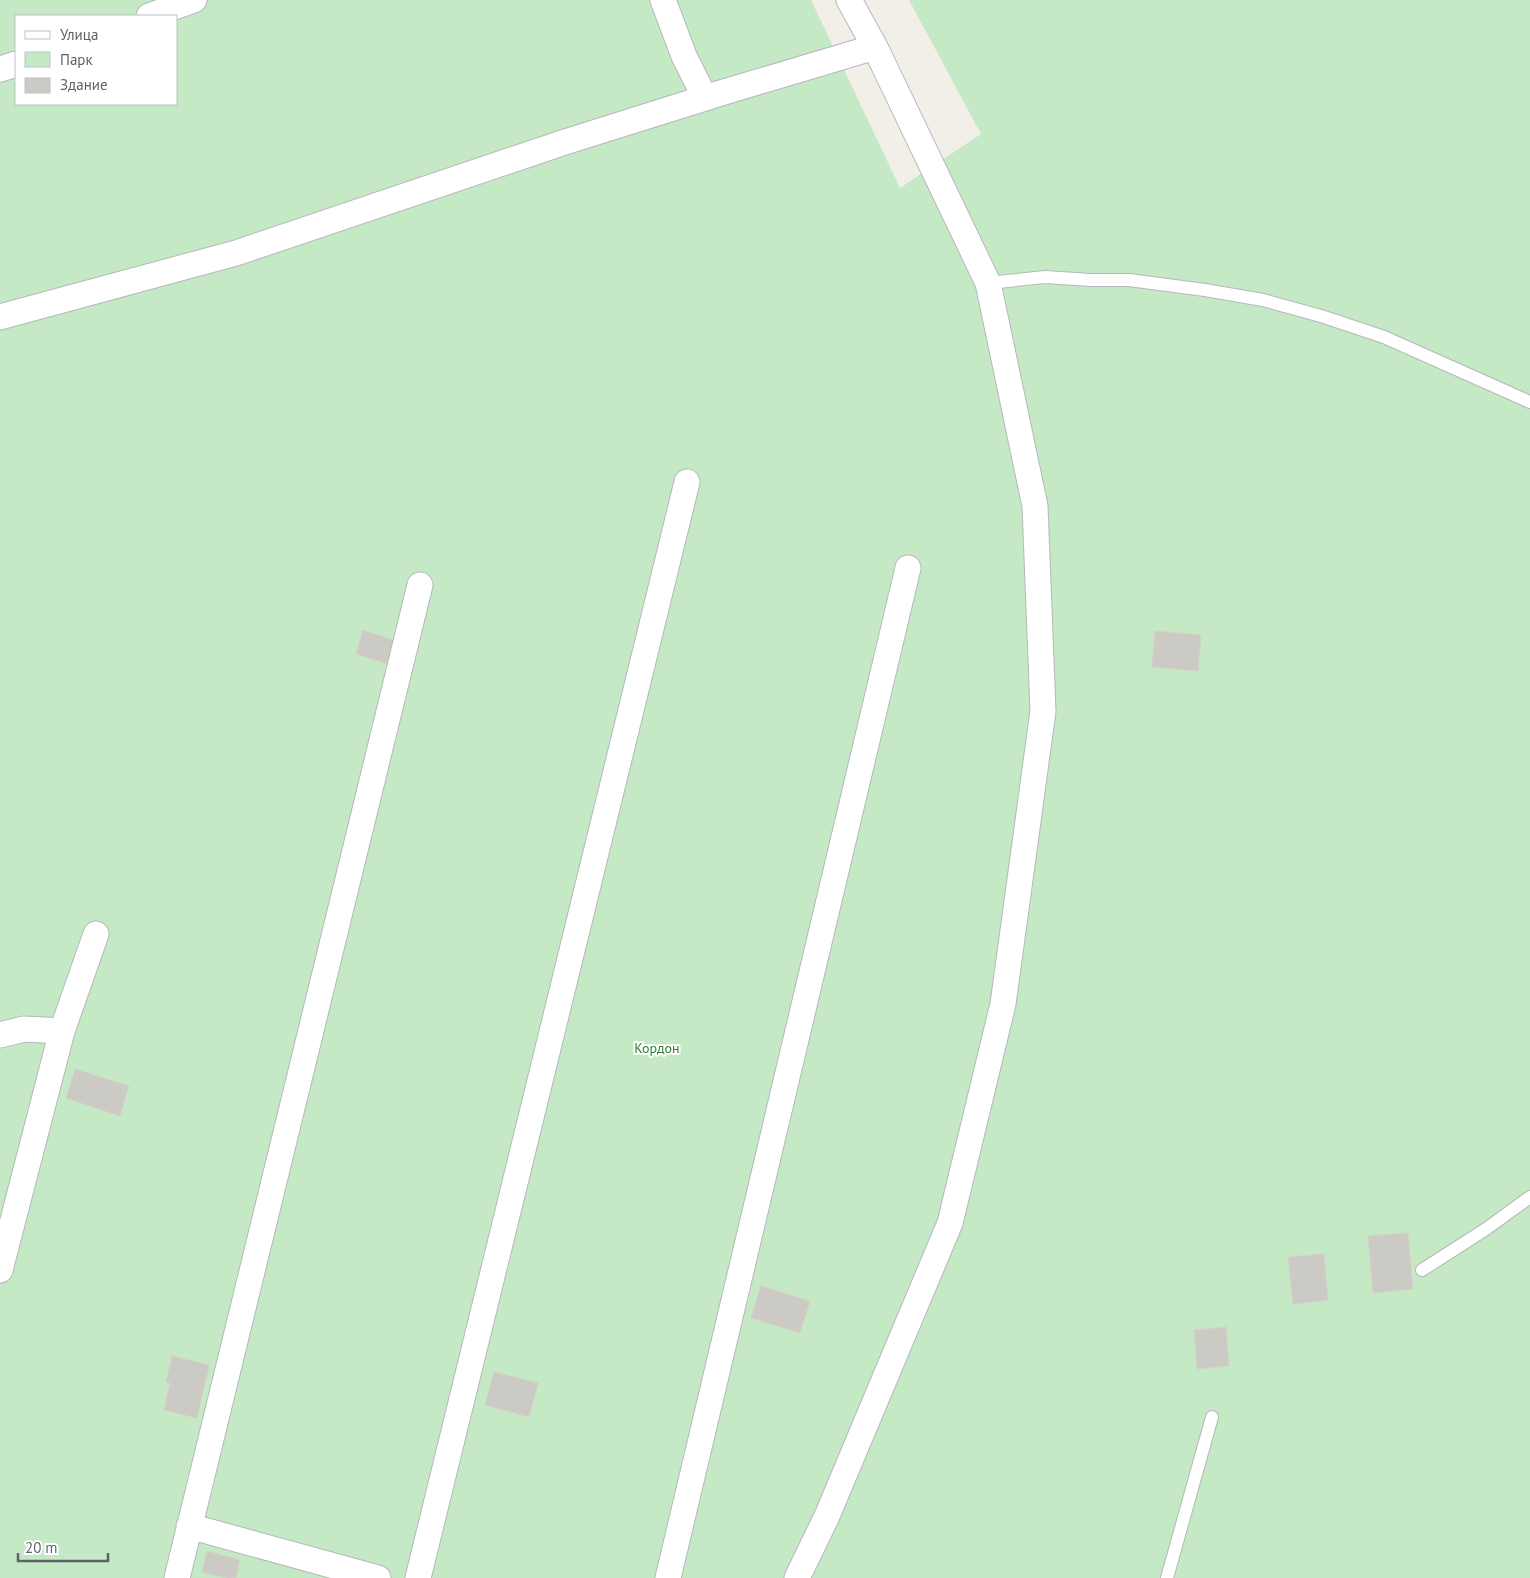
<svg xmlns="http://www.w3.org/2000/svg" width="1530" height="1578" font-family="'PT Sans',sans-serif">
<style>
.green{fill:#c5e8c5;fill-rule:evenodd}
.building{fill:#cccac5;stroke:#d6d1c6}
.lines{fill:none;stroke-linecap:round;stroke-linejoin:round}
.service-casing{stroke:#b5b8bc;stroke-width:14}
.minor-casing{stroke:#b5b8bc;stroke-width:27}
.service{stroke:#fff;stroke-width:12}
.minor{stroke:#fff;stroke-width:25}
.labels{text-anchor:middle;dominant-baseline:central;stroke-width:4;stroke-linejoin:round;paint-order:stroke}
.park-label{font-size:14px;fill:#348238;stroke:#fff}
</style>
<rect width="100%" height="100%" fill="#f1efe8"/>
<path class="green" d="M0 0H811L900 188 981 134 909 0H1530V1578H0ZM16 16H176V104H16Z"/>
<path class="building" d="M363 630 402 643 394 666 356 654Z
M1155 631 1201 635 1198 671 1152 667Z
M75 1069 129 1086 120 1116 66 1098Z
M1408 1233 1413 1289 1373 1293 1368 1236Z
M1324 1254 1328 1300 1293 1304 1288 1257Z
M761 1286 810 1301 800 1333 751 1318Z
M1226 1327 1229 1366 1197 1369 1194 1330Z
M172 1356 209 1365 197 1418 164 1410 170 1383 166 1382Z
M494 1372 538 1383 529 1417 485 1405Z
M207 1551 240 1560 236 1578H226L202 1572Z"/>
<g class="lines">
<g class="service-casing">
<path id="service" d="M988 283 1045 277 1090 280H1129L1205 290 1263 300 1321 316 1384 337 1530 402
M1422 1270 1486 1229 1530 1197
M1167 1578 1212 1417"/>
</g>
<g class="minor-casing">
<path id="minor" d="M663 0 684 56 705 98
M149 16 194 0
M0 69 16 64
M0 317 236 253 565 142 724 92 875 47
M0 1035 24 1029 62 1031
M0 1270 62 1031 96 934
M189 1526 378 1578
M177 1578 420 585
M418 1578 687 482
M668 1578 908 568
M797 1578 827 1516 950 1223 1003 1004 1043 711 1035 506 988 283 875 47 849 0"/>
</g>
<use href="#service" class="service"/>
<use href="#minor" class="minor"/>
</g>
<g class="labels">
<g class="park-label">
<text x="657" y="1048">Кордон</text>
</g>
</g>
<rect x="15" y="15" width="162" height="90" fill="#ffffff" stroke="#bfc1c3"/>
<rect x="25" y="31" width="25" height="8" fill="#ffffff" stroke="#bfc1c3"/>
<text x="60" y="40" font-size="15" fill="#5f6368">Улица</text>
<rect x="25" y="52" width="25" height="15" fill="#c5e8c5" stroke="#bfc1c3"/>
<text x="60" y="65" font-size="15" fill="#5f6368">Парк</text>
<rect x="25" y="78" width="25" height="15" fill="#cccac5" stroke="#bfc1c3"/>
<text x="60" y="90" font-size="15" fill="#5f6368">Здание</text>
<path d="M18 1553v8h90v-8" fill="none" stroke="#5f6368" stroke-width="2.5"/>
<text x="25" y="1553" font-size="15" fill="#5f6368" stroke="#ffffff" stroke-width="4" paint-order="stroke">20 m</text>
</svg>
